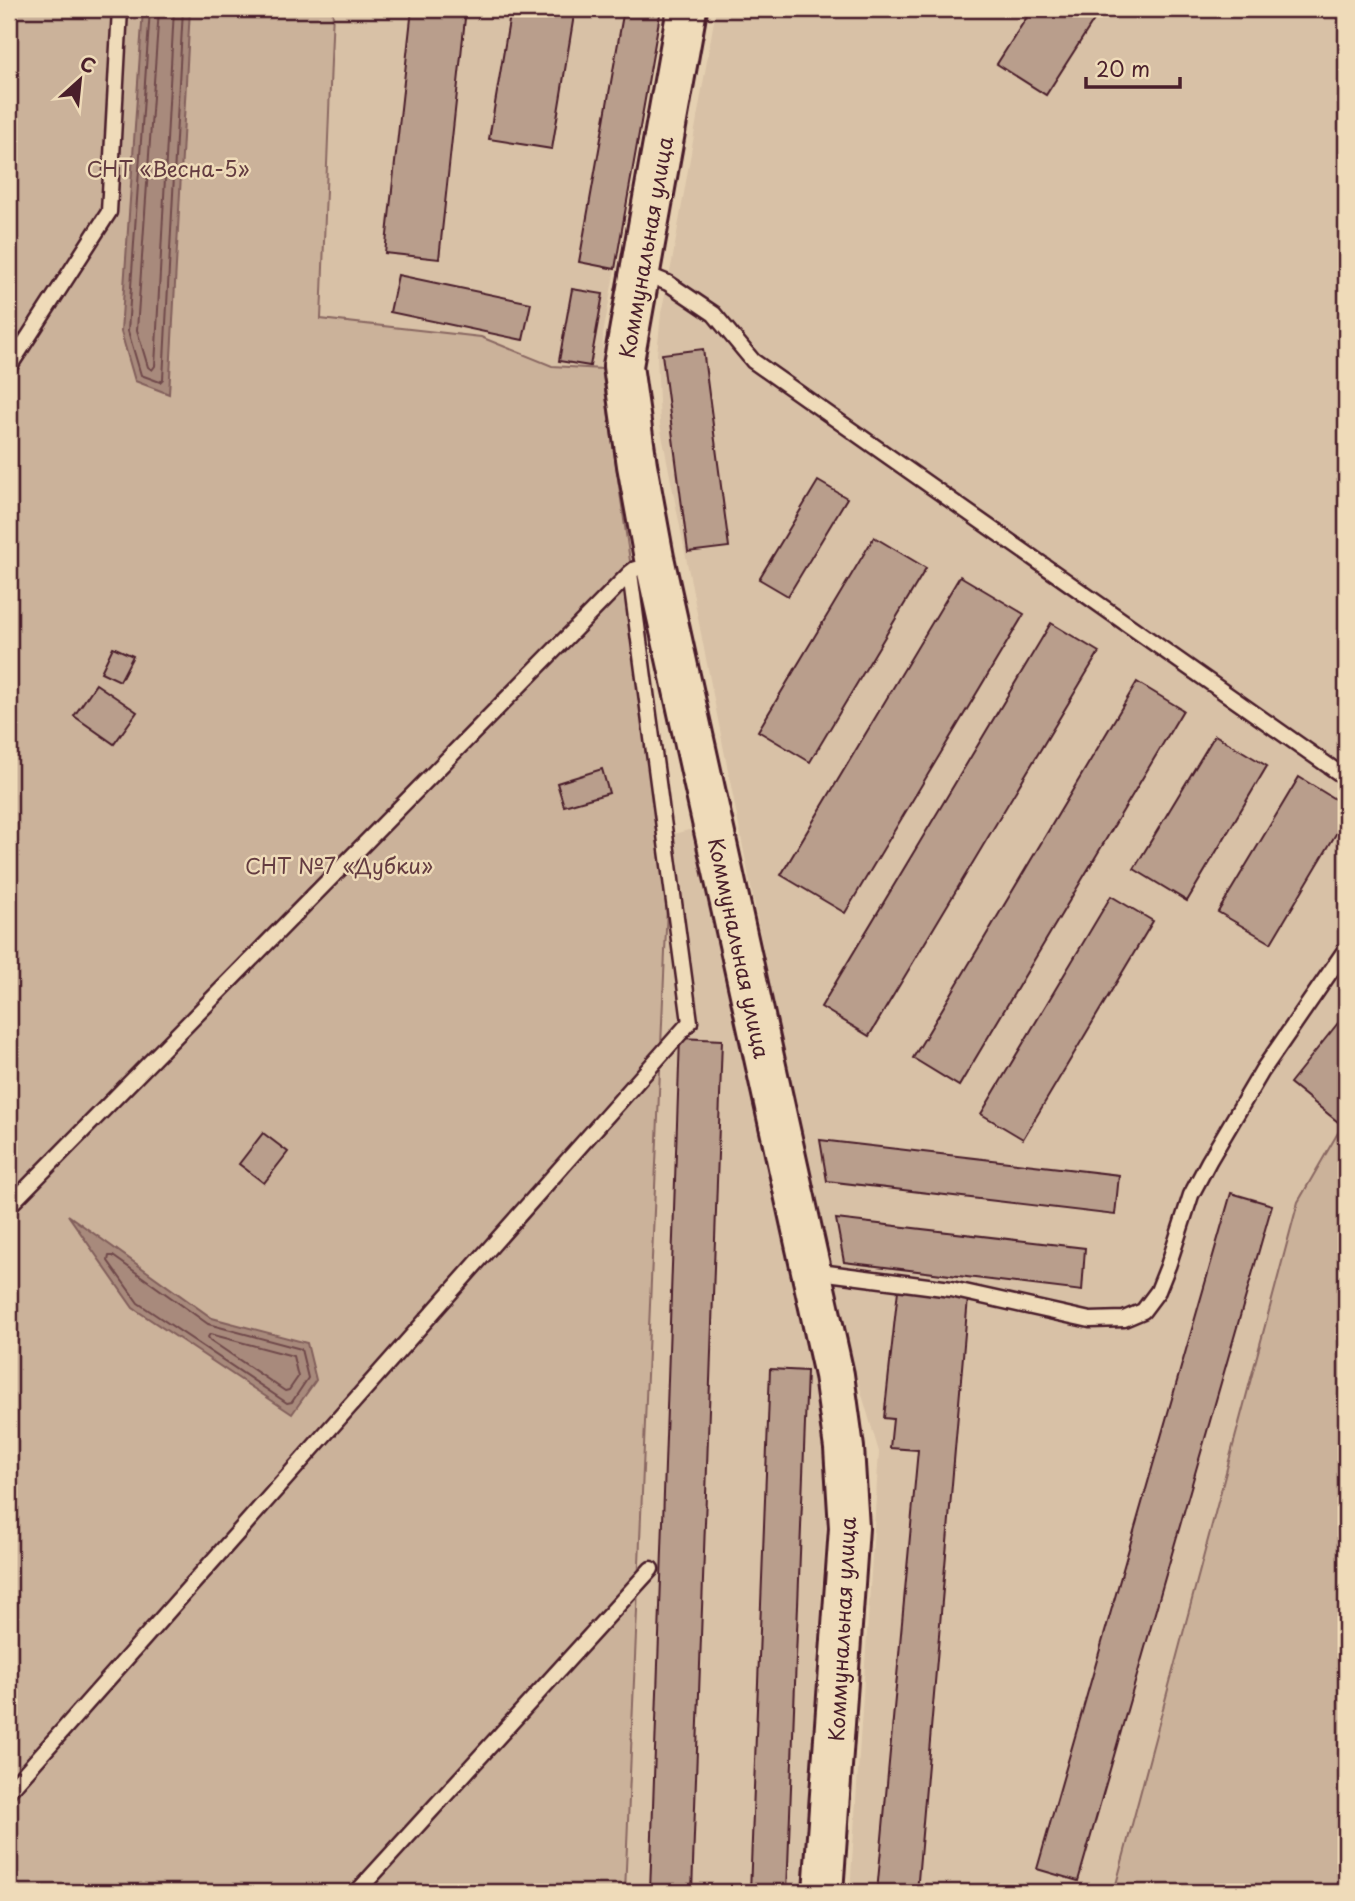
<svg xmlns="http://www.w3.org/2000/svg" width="1355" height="1901" font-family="'Playpen Sans',sans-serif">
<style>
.built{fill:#d8c1a6}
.green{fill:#cbb29a;stroke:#8a6862;stroke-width:2}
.water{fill:#a88a7b;stroke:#825f5b;stroke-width:2}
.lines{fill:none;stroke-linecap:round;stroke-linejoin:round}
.shore{stroke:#704a4b;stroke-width:2}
.building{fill:#b99e8c;stroke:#4a1f2b;stroke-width:2}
.lane-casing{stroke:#4a1f2b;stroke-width:19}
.secondary-casing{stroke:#4a1f2b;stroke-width:44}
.lane{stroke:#efdbb9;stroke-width:14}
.secondary{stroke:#efdbb9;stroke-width:38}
.labels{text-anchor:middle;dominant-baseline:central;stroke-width:5;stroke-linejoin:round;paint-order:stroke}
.park-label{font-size:21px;fill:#643c41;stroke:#efdbb9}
.street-label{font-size:21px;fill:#4a1f2b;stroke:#efdbb9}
</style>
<rect width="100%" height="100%" fill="#e5d0b1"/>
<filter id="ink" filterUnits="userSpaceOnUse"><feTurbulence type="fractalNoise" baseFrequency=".0143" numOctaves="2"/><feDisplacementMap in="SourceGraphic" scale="14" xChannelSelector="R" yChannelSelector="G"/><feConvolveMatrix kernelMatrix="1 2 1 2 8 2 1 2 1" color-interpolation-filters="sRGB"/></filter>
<g filter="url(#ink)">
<path class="built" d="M333 9H662L603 335 602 369 552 366 481 337 321 319Z
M716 9H1346V1137L1339 1132 1298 1202 1114 1892H850L879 1452 829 1284 660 425 657 354 661 313 672 262Z
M707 825 832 1432 802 1892H625L670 835Z"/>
<path class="green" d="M9 9H333L321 319 481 337 552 366 602 369 670 835 625 1892H9Z
M1339 1131 1346 1137V1892H1114L1298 1202Z"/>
<path class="water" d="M143 9H190L169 394 135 381 121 332Z
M68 1215 212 1318 307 1343 316 1380 292 1414 133 1308Z"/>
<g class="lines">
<path class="shore" d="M150 9 128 331 141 375 160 382 163 379 183 9
M159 9 137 330 148 367 152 370 155 366 174 9
M109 1256H113L208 1324 301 1349 308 1378 292 1402 287 1403 138 1303 108 1261Z
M210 1334 293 1356 298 1377 289 1390 285 1391 210 1340 208 1337Z"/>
</g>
<path class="building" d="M412 9H466L439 259 385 253Z
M511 9H575L552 149 489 139Z
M624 9H661L615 269 579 262Z
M1032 9H1101L1046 95 997 64Z
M398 275 531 303 523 340 390 312Z
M572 289 603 294 590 366 559 361Z
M703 349 729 547 688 552 662 354Z
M818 481 847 498 788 596 759 579Z
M874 537 926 568 810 762 758 731Z
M960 576 1024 614 845 913 781 875Z
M1051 623 1099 652 869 1036 821 1007Z
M113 647 133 656 120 681 101 672Z
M1137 682 1183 710 959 1086 913 1058Z
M96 684 137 712 114 744 74 716Z
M1215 735 1267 766 1187 901 1134 869Z
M602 769 609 793 564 806 557 783Z
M1299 777 1346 806V817L1271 943 1218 912Z
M1111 896 1153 921 1023 1139 981 1114Z
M1346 1013V1122L1343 1126 1290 1083Z
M680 1038 722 1040 692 1892H650Z
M263 1133 288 1152 264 1183 239 1164Z
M820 1140 1119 1175 1115 1215 827 1181Z
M1231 1193 1272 1205 1078 1881 1037 1869Z
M836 1219 1085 1248 1082 1291 844 1262Z
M898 1290 968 1298 917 1892H877L918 1450 890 1448 893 1419 884 1418Z
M770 1369 807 1371 787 1892H750Z"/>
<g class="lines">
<g class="lane-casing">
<path id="lane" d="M641 272 668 283 714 314 753 361 1346 778
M9 367 109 212 120 9
M9 1206 630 573 635 569
M812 1271 951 1289 1090 1320 1124 1319 1143 1311 1158 1291 1168 1266 1191 1195 1209 1161 1262 1071 1346 949
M9 1791 690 1022 630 573
M357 1892 651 1569"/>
</g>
<g class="secondary-casing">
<path id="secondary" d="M687 9 623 366 637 465 654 558 834 1375 844 1448 849 1528 823 1892"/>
</g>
<use href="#lane" class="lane"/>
<use href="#secondary" class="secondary"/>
</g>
</g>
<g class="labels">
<g class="park-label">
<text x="168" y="168">СНТ «Весна-5»</text>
<text x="339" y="865">СНТ №7 «Дубки»</text>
</g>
<g class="street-label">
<text transform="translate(645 247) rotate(-80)">Коммунальная улица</text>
<text transform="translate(740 948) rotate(78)">Коммунальная улица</text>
<text transform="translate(841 1629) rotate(-87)">Коммунальная улица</text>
</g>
</g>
<rect width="1355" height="1901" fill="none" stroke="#efdbb9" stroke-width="35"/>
<rect x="18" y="18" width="1320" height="1866" fill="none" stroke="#4a1f2b" stroke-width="2.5" filter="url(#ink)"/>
<g transform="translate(80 80) rotate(27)" stroke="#efdbb9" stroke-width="5" paint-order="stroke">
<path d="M0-5L12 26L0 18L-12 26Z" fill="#4a1f2b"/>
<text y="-10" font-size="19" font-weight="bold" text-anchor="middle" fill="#4a1f2b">С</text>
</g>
<path d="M1086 77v10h94v-10" fill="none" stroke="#4a1f2b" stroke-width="3.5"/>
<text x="1096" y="77" font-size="21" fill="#4a1f2b" stroke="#efdbb9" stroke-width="5" paint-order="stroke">20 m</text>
</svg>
